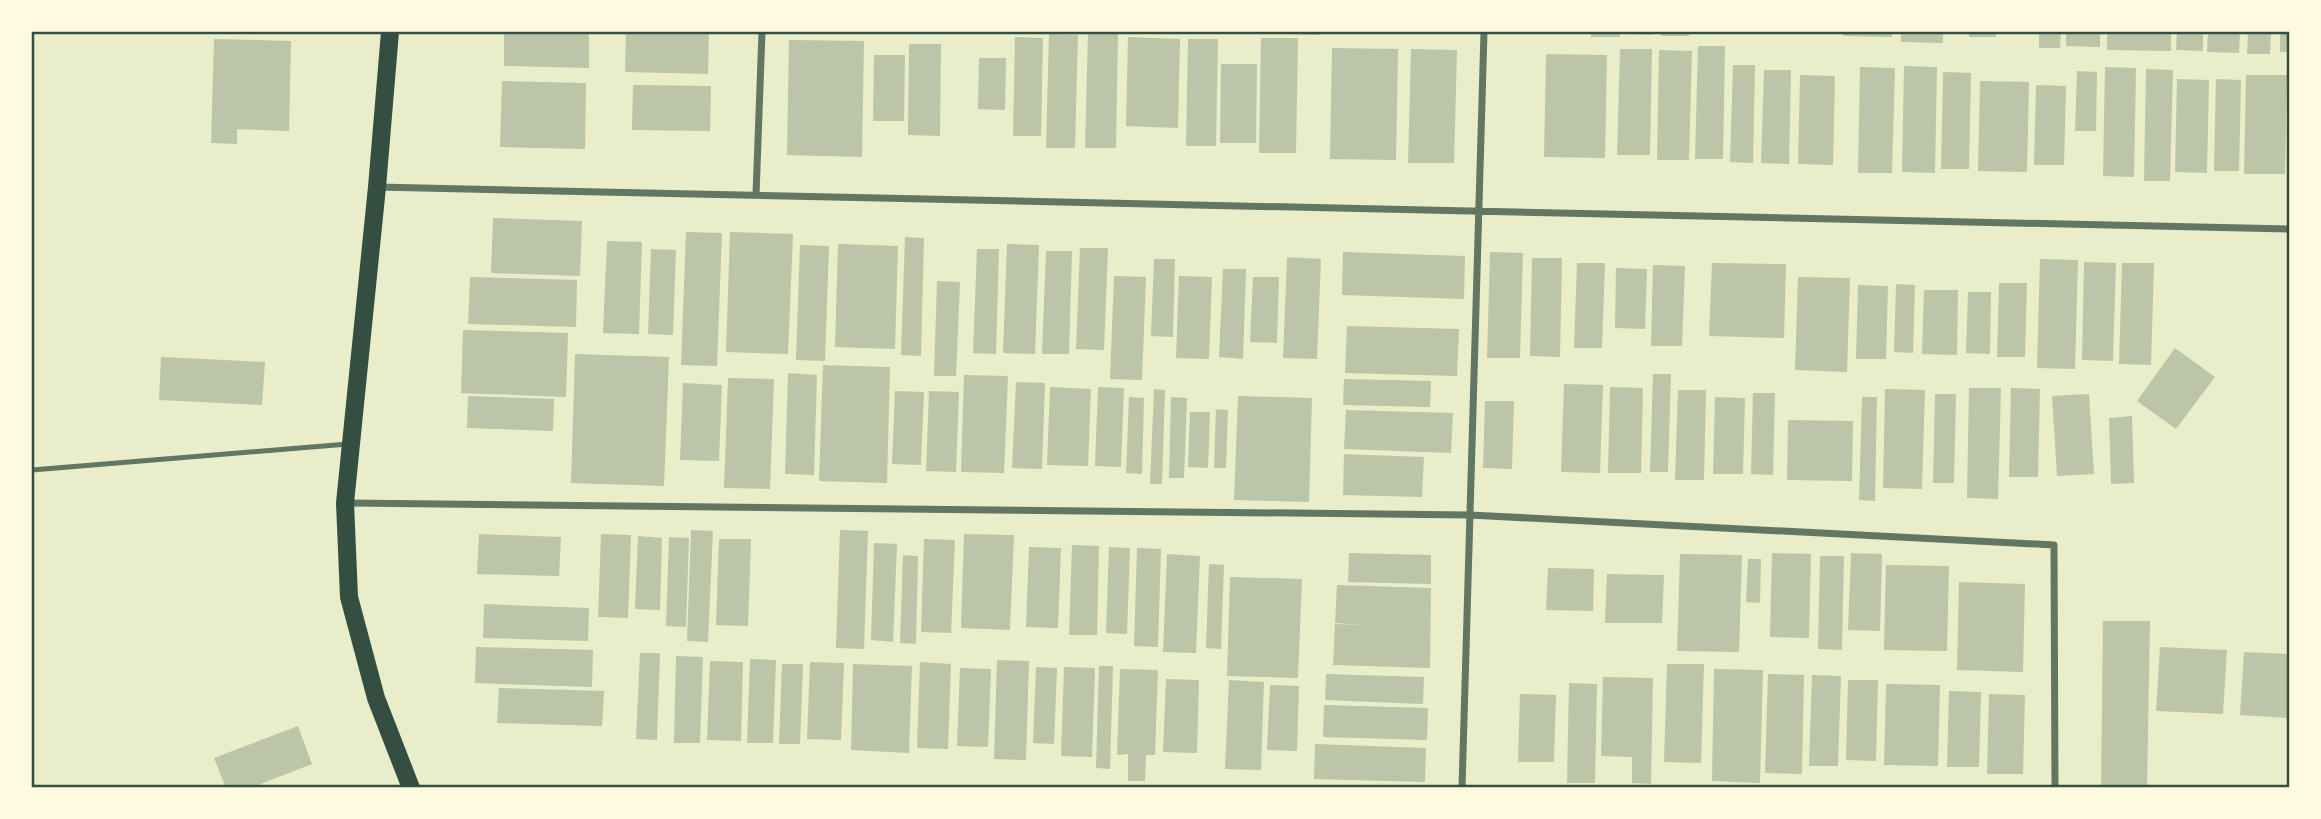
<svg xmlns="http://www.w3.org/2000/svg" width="2321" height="819" font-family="'Noto Sans',sans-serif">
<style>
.building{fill:#bcc5a7}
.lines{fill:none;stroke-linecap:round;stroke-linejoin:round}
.service{stroke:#617663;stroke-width:5}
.minor{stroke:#617663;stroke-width:7}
.primary{stroke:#344e41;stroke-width:18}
.neatline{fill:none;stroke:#344e41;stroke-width:2.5}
</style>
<rect width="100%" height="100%" fill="#e9edc9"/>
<path class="building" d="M504 32H589V68L504 66Z
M626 32 709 33 708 74 625 72Z
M1088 32H1118L1116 148H1085Z
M1281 32H1320V35L1281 34Z
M1591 32H1620V37H1591Z
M1626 32H1653V35L1626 34Z
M1661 32H1689V36H1661Z
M1843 32H1892V37L1843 36Z
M1901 32H1943V43L1901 42Z
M1969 32H1996V37H1969Z
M2039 32H2061L2060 48H2039Z
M2066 32H2100V47L2066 46Z
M2107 32H2171V51L2107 50Z
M2177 32H2203V51L2176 50Z
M2208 32H2240L2239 53 2207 52Z
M2248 32H2271L2270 54H2247Z
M2280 32H2290V52H2280Z
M1049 34 1078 35 1075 148H1046Z
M1015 37 1043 38 1041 136H1013Z
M1128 37 1180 39 1178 128 1126 126Z
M1261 38H1298L1296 153H1259Z
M214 39 291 41 289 131 237 129V144L211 143Z
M1188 39H1218L1216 146H1186Z
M789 40 864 41 862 157 787 155Z
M909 44H941L940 136 908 135Z
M1698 46H1725L1723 159H1695Z
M1332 48 1398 49 1396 160 1330 159Z
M1411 49 1457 50 1454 163H1408Z
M1620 49H1652L1650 155H1617Z
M1659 50 1692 51 1689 160H1657Z
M1546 54 1607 55 1605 158 1544 157Z
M874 55H905L904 121H873Z
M979 58H1006L1005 110 978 109Z
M1221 64H1257L1256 143H1220Z
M1733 65H1755L1753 163 1730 162Z
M1904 66 1937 67 1935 173 1902 172Z
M1860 67 1895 68 1892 173H1858Z
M2105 67 2136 68 2134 177 2103 176Z
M2146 69 2173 70 2170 181H2144Z
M1764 70H1791L1789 164 1761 163Z
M2077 71 2097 72 2096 131H2075Z
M1943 72 1971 73 1969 169H1941Z
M1800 75 1835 76 1833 165 1798 164Z
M2246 75H2287L2285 174H2244Z
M2177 79 2209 80 2207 173 2175 172Z
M2216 79 2241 80 2239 171H2214Z
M502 81 586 83 585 149 500 147Z
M1980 81 2029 82 2027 172 1978 171Z
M633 85 711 86 710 131 632 130Z
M2036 85 2066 86 2064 165H2034Z
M493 218 582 221 580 276 491 273Z
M686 232 722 233 717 366 681 365Z
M730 232 793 234 788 354 726 352Z
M905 237 924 238 921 356 901 355Z
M607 241 642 242 639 334 603 333Z
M838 244 898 246 895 349 835 347Z
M1007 244 1039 245 1035 354 1003 353Z
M800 245 829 246 825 361 796 360Z
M1080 248H1108L1104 350 1076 349Z
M651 249 676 250 673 335 648 334Z
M977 249H999L996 354 973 353Z
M1046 251H1072L1069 354H1042Z
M1343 252 1465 256 1464 299 1342 295Z
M1490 252 1523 253 1520 358H1487Z
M1287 257 1321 259 1317 359 1283 358Z
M1532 258H1562L1560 357 1530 356Z
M1154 259H1175L1173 337 1151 336Z
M2040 259 2078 260 2075 369 2037 368Z
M2084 262 2116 263 2113 361 2082 360Z
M1577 263H1605L1602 348H1574Z
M1712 263 1786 264 1784 338 1709 336Z
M2122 263H2154L2151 365 2119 364Z
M1653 265 1685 266 1682 346H1651Z
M1616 268 1647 269 1645 329 1615 328Z
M1223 269H1246L1243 359 1219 357Z
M1114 276 1146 277 1142 380 1110 379Z
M1179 276 1212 277 1209 359 1176 358Z
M470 277 577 280 576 327 468 324Z
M1253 277H1279L1277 343 1250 342Z
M1798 277 1850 278 1847 372 1795 370Z
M937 281 960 282 956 376H934Z
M1999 283H2027L2025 357H1997Z
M1896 284 1915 285 1913 353 1894 352Z
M1858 285 1888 286 1886 359H1856Z
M1924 290H1958L1957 355 1922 354Z
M1968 292H1991L1990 354 1966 353Z
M1347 326 1459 329 1457 376 1345 373Z
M463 330 568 333 566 397 461 393Z
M2175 348 2215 377 2176 429 2137 401Z
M575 354 669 357 664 486 571 483Z
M161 357 265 362 262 405 159 400Z
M823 365 890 367 887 483 819 481Z
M788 373 817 375 814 475 785 474Z
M1653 374H1671L1668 472H1650Z
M964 375 1008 376 1004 473 961 472Z
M728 378 774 379 770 489 724 488Z
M1344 379 1431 381 1430 407 1343 405Z
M1016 382 1045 383 1042 469 1012 468Z
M683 383 722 385 719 461 680 460Z
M1564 384 1603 385 1600 473 1561 472Z
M1050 387 1091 389 1088 466 1047 465Z
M1098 387 1124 388 1121 467 1095 466Z
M1610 387 1643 388 1641 473H1608Z
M1969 388H2001L1998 499 1967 498Z
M2011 388 2040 389 2038 477H2009Z
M1154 389 1165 390 1162 484H1150Z
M1885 389 1925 390 1922 489 1883 488Z
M1678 390H1706L1704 480H1675Z
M895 391 924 392 921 465 892 464Z
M929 391 959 392 956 472 926 471Z
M1753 393H1775L1773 475 1751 474Z
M1935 394H1956L1954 483H1933Z
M2089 394 2094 474 2057 476 2052 396Z
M468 396 554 399 553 431 467 428Z
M1238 396 1312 398 1309 502 1234 500Z
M1129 397 1144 398 1142 474 1126 473Z
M1171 397 1187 398 1184 478H1169Z
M1715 397 1745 398 1743 474H1713Z
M1862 397H1877L1875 501 1859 500Z
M1485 401H1514L1512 469 1483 468Z
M1216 409 1228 410 1226 468H1214Z
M1346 410 1453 413 1451 453 1344 449Z
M1190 412H1210L1208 468 1188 467Z
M2132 416 2134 483 2111 484 2109 418Z
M1788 420 1853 421 1852 481 1787 480Z
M1344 454 1424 457 1422 497 1343 495Z
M691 530 713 531 708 642 687 641Z
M840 530 868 531 864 649 836 648Z
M479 534 561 537 559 576 477 574Z
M601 534 631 535 628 618 598 617Z
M964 534 1014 535 1010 630 961 628Z
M638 536 662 538 660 610 635 609Z
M669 537 689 538 686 627 666 626Z
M719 539H751L748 626 716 625Z
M924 539 955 540 951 633 921 632Z
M874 543 897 544 893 642 871 640Z
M1072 545 1099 546 1097 635H1069Z
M1029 547 1061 548 1058 628 1026 627Z
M1109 547 1130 548 1127 634 1106 633Z
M1137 548 1161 549 1158 647 1134 646Z
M1349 553 1431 555V584L1348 582Z
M1772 553 1811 554 1809 638 1770 637Z
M1851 553 1882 554 1880 631 1848 630Z
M1167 554 1200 556 1196 653 1163 652Z
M1680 554 1742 555 1739 652 1677 651Z
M903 555 918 556 916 644 900 643Z
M1820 556H1844L1842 650 1818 649Z
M1748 559H1761L1760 603 1746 602Z
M1209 564 1224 565 1221 649 1206 648Z
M1886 565 1949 566 1947 651 1884 650Z
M1548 568 1594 569 1593 611 1546 610Z
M1607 574 1664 575 1662 623H1605Z
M1230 577 1302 579 1298 678 1227 676Z
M1959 582 2025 584 2023 672 1957 670Z
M1337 585 1431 588 1430 668 1333 665 1335 624 1364 625 1335 623Z
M484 604 589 608 588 641 483 638Z
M2103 621H2150L2147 788H2101Z
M476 647 593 650 592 687 475 683Z
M2160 647 2227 650 2223 714 2156 711Z
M2244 652 2290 654V718L2240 715Z
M640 653H660L657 740 636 739Z
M676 656 703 657 700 743H674Z
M750 659 776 660 773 743H747Z
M997 660 1029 661 1026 760 994 759Z
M710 661 743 662 741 741 707 740Z
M810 662 844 663 841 740 807 739Z
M920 662 951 664 948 749 917 748Z
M782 664H803L800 744H779Z
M853 664 912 666 909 753 851 750Z
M1667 664H1704L1701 763 1664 762Z
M1099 666H1113L1110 769 1096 768Z
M1036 667 1057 668 1054 744 1033 743Z
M1064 667 1095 668 1092 757 1061 756Z
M960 668 991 669 988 747 957 746Z
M1120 669 1158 670 1155 755H1146L1145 781H1128V754L1117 755Z
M1714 669 1763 670 1760 783 1712 781Z
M1326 674 1424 677 1423 704 1325 700Z
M1768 674 1804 675 1802 774 1765 773Z
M1812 675 1841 676 1838 766H1809Z
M1603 677 1653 678 1651 784 1632 783V757L1601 756Z
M1166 679 1199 680 1197 753 1163 752Z
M1229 680 1264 682 1261 770 1225 769Z
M1848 680H1878L1876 761 1846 760Z
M1569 683 1597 684 1595 783H1567Z
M1886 684 1940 685 1938 766 1884 765Z
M1270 685 1299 686 1297 751 1267 750Z
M499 688 604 691 602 726 497 723Z
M1949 691 1981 692 1979 767H1947Z
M1520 694 1556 695 1554 762H1518Z
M1989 694 2025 695 2023 774H1987Z
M1324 705 1428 708 1427 740 1323 737Z
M298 726 312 764 250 788H226L214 758Z
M1315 744 1426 748 1425 782 1314 779Z"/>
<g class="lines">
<path class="service" d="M32 470 348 444"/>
<path class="minor" d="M377 187 2290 229
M756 195 762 32
M346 503 1470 515 2054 545 2055 788
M1462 788 1484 32"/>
<path class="primary" d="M390 32 377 187 345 503 349 597 376 698 411 788"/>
</g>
<rect width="2321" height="819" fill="none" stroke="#fefae0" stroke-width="66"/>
<rect x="33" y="33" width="2255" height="753" class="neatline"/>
</svg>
